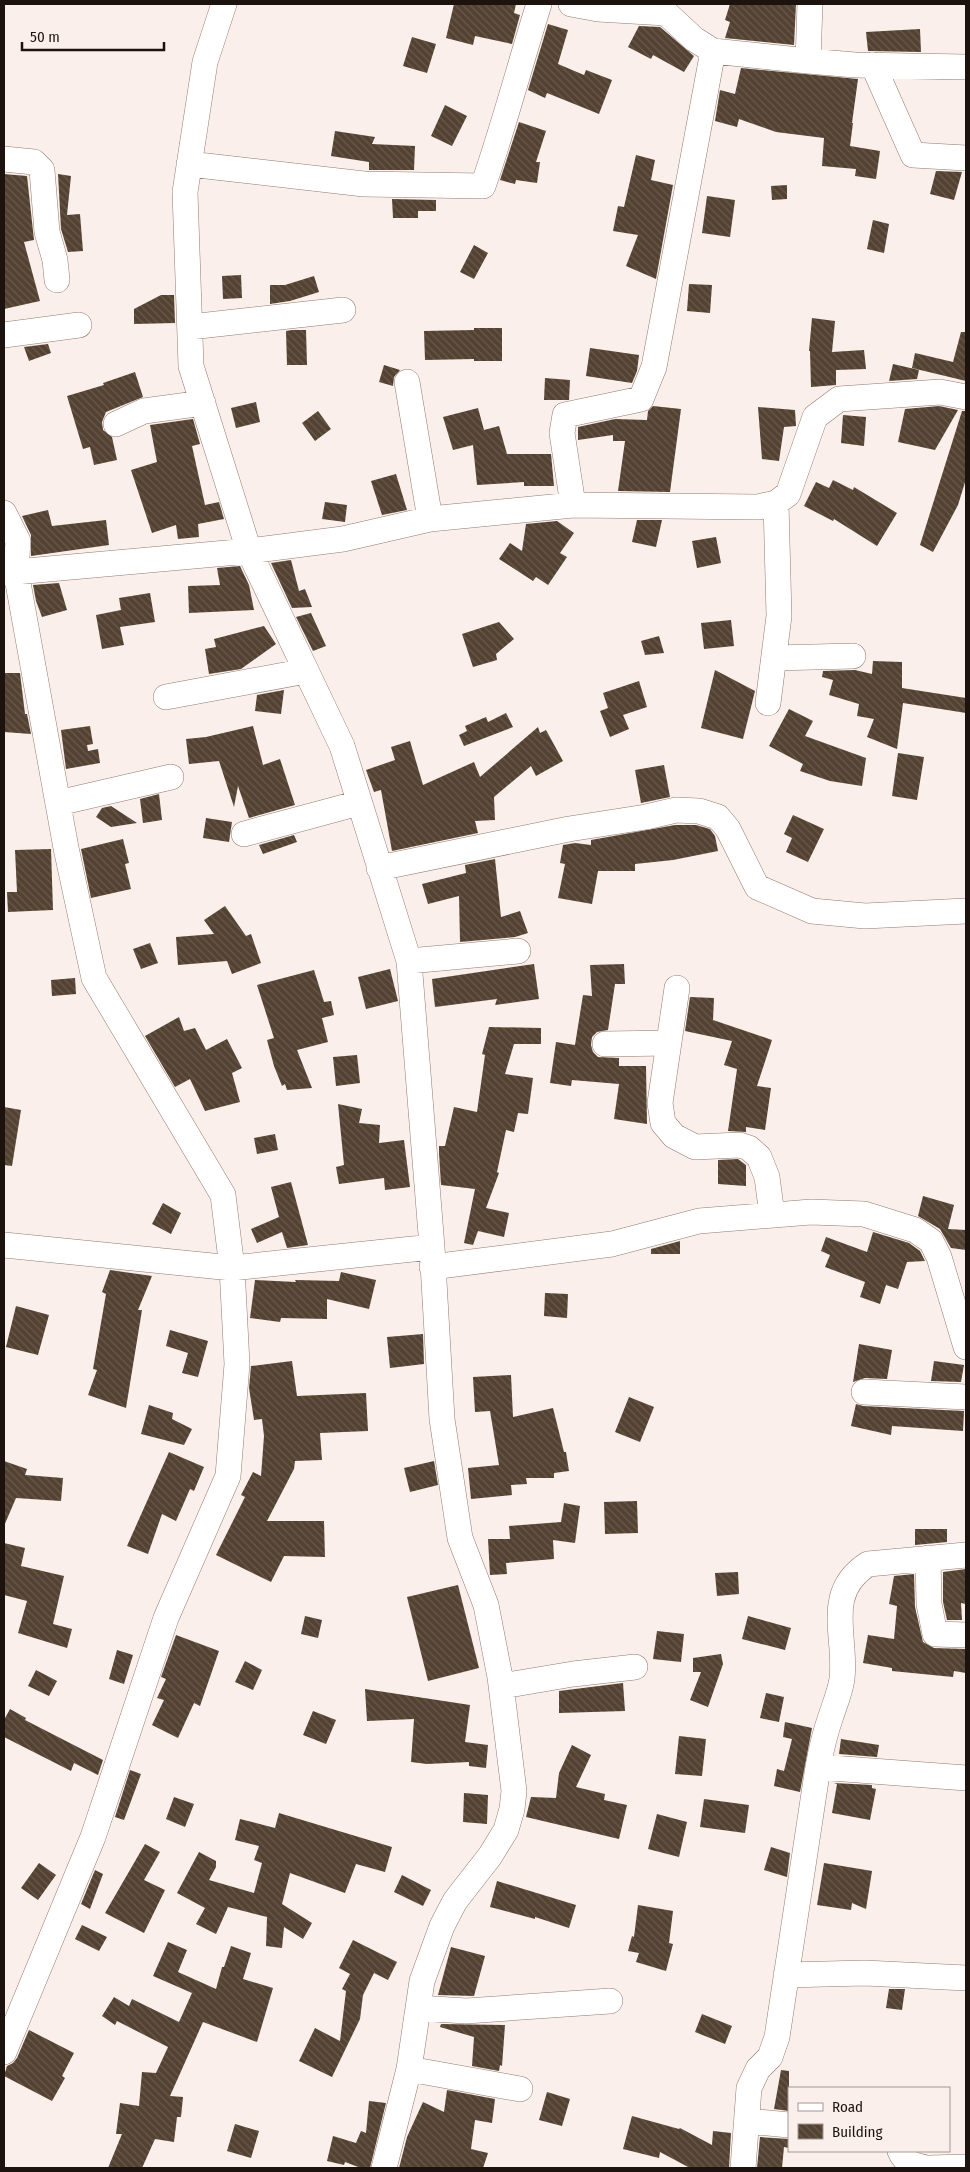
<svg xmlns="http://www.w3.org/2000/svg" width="970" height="2172" font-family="'Fira Sans Condensed',sans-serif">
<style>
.building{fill:url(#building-back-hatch)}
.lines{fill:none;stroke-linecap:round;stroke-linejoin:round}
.minor-casing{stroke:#937a70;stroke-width:26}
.minor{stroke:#fff;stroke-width:25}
</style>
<defs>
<pattern id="building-back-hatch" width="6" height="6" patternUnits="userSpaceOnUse" patternTransform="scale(1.25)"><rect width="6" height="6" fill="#534231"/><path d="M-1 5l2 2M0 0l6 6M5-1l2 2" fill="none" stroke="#685a4c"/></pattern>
</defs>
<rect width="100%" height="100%" fill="#fbefeb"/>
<path class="building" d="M454 4H516L514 13 520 15 512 44 475 36 473 45 446 38Z
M730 4H796L794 45 725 38 730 22 725 20Z
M548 24 568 30 558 64 584 75 586 70 612 80 599 114 547 93 545 98 528 90Z
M639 26 660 27 694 56 684 72 653 55 651 59 628 47Z
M920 29 921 52 868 51 866 32Z
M412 37 436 44 427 73 403 66Z
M741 68 858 79 852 123H853L850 146 880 151 876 179 855 176 856 169 822 166 824 138 776 132 739 119 737 127 715 121 720 90 735 94Z
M445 105 467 116 452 146 431 136Z
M519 122 546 131 536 162H540L537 183 516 180 515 184 500 180Z
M335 131 375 137 372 144 415 146 414 170H369V162L331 156Z
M636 155 655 160 651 180 673 185 656 279 626 266 638 235 613 231 618 206 624 207Z
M936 171 962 172 954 200 930 194Z
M4 174 27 176 34 240 24 242 40 301 4 309Z
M58 174 71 176 67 215 80 214 83 251 68 252 61 229Z
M787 185V199L772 200 771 186Z
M707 196 735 200 730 237 702 233Z
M392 199 436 200V211H418V218H393Z
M873 220 889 224 884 253 867 249Z
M474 245 488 253 474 279 460 272Z
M241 275 242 298 223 299 222 276Z
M314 276 319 292 290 301 270 304V285H285Z
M689 284 712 285 710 313 687 311Z
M161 295H174L175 323 134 324V309Z
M812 318 835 321 832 352 864 350 866 369 836 370V385L811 387 810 351H809Z
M474 328H502V361H474V359L425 360 424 331 474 330Z
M292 330H306L307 365H287L286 331Z
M961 332H966V381L912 368 915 353 953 362Z
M48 344 51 353 29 361 24 347Z
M590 348 639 355 637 371 632 383 586 376Z
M893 364 919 370 917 379 889 381Z
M384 365 400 370 394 377 393 386 379 382Z
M135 372 143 397 106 412 102 422 103 430 112 437 117 460 94 465 90 447 83 449 67 396 104 385 103 383Z
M545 378 570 380 569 400H544Z
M256 402 260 422 236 428 231 408Z
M653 406 681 409 670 492 618 491 625 441H613V435L578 440V427L615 419 647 420 648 411Z
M939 406 958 410 935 450 898 442 905 409Z
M758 407 795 410 796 426 784 427 779 461 762 459Z
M478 408 484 430 499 426 507 454H551L554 486H524V482L477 485 473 445 453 450 443 417Z
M318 411 331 429 315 441 302 423Z
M962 411H966V479L958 505 933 552 920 545Z
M843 415 866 417 864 446 841 443Z
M193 419 200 444 192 446 205 505 219 502 224 519 198 524 199 537 178 539 176 525 152 533 131 470 157 462 150 425Z
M396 474 407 510 382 515 371 481Z
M833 480 853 490 854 487 897 513 877 546 834 519 833 521 804 506 816 482 829 488Z
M325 502 347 505 345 522 322 519Z
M48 510 52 526 106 520 109 545 31 556V535L22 516Z
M637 520H662L656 547 632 542Z
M557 521 574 533 560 553 567 557 548 585 536 577 533 581 499 559 510 543 522 551 526 524Z
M716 537 721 563 697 568 692 541Z
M291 560 299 591 305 589 312 607 292 608 271 563Z
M240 566 249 585 254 610 189 613 188 586 220 585 217 568Z
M59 583 67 610 42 617 36 601 33 585Z
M150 593 155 622 120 627 124 645 102 649 96 615 121 610 119 598Z
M311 613 326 646 313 651 296 617Z
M731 620 734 646 704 649 701 623Z
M499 622 514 639 496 654 497 660 473 667 462 634Z
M264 626 276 644 241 669 209 674 205 649 216 647 214 639Z
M659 636 664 653 645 655 641 641Z
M873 661 902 662V688L966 698V713L903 703 897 749 867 737 874 719 857 716 859 704 829 695 833 680 822 677 823 671 855 670 872 674Z
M715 670 755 691 743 739 701 728Z
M4 673H20L25 714H27L31 734 4 732Z
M639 681 647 707 623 715 629 729 610 737 600 711 608 708 603 693Z
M284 690 281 714 255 711 257 695Z
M789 709 813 721 805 736 866 758 862 786 830 781 800 771 803 764 769 746Z
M506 713 513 727 464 746 459 735 467 731 465 726 486 717 488 722Z
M90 726 93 744 87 745 88 751 98 749 100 763 66 769 61 730Z
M253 726 263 765 280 759 295 805 249 818 238 786 234 807 219 761 189 764 186 739 206 737Z
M538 727 540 733 546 730 563 761 536 776 531 766 494 797 495 820 475 821 478 833 392 851 381 790 374 792 366 770 395 760 391 747 410 741 423 785 474 762 480 777Z
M898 753 924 757 917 800 892 796Z
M664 765 670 797 641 803 635 770Z
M159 794 162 820 143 823 140 799Z
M111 806 137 823 111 827 96 817 102 808Z
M793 815 824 829 808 862 786 852 792 838 784 834Z
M206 818 232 822 229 842 203 838Z
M675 825H696L710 829 715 836 718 851 673 860 635 864V871H598L592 904 558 898 565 864 560 863 563 845 575 843 591 845V840Z
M294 835 297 842 263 854 259 845Z
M123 839 129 863 125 864 131 889 91 898 81 849Z
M51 849 53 910 8 912 7 892H17L15 850Z
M495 859 501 917 520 911 528 933 515 937 460 942 459 896 428 904 422 884 466 873 465 865Z
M225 906 246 936 251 934 261 963 232 974 227 961 178 965 176 937 214 934 204 920Z
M150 943 158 963 141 969 133 949Z
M534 964 539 999 495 1005 497 999 435 1007 432 979Z
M624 964 625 984H615L608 1030 597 1032 592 1037 591 1045 593 1052 598 1057 619 1058V1066H646L647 1124 614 1119 619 1084 572 1080 571 1086 550 1083 556 1042 575 1045 583 995 592 996 590 965Z
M390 969 398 1001 366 1009 358 977Z
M314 970 324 1002 331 1001 334 1015 322 1018 328 1042 297 1050 312 1088 287 1090 285 1084 282 1086 274 1066 267 1040 274 1038 257 985Z
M75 978 76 994 52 996 51 980Z
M690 997 714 998 713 1020 772 1040 757 1086 771 1088 765 1130 746 1127V1132L728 1131 737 1069 724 1065 732 1041 685 1031Z
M179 1017 184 1031 195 1028 206 1050 227 1039 242 1068 232 1073 240 1102 205 1111 190 1079 175 1087 145 1036Z
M489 1027 541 1028V1044H514L505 1074 533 1078 528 1114 518 1113 514 1132 506 1130 497 1172 499 1173 486 1208 509 1213 504 1237 478 1231 473 1245 464 1243 475 1189 441 1185 439 1153V1146H445L454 1107 477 1112 485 1055 482 1054Z
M357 1055 360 1083 336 1086 333 1057Z
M338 1104 362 1109 359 1123 380 1125 379 1143 404 1140 410 1187 385 1190 384 1178 339 1184 336 1167 344 1165Z
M4 1107 21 1110 12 1166 4 1165Z
M275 1134 278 1150 257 1154 254 1138Z
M738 1159 746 1165V1186L718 1184V1160Z
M291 1182 308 1245 287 1248 282 1232 257 1243 251 1229 279 1217 271 1187Z
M923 1196 954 1205 948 1229 966 1230V1250L951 1248 940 1229 918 1216Z
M163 1203 181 1213 171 1234 152 1224Z
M873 1232 909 1243 920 1251 925 1261 907 1262 898 1289 886 1285 880 1304 860 1297 865 1282 825 1267 830 1255 821 1251 826 1237 867 1252Z
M680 1241V1254H651V1249Z
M110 1270 152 1276 138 1310H142L126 1408 88 1395 97 1370 93 1369 106 1294 102 1292Z
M341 1272 376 1280 369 1309 327 1299V1319L281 1318 280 1322 250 1318 255 1280 296 1282 295 1280 339 1281Z
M545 1293 568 1294 567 1318 544 1316Z
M16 1306 49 1315 38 1355 6 1347Z
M170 1330 208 1341 198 1377 182 1373 188 1353 166 1346Z
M423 1334 424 1364 390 1368 387 1337Z
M859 1344 892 1350 887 1379 865 1378 853 1382Z
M292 1361 297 1396 366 1393 368 1431 320 1433 322 1460 295 1461 294 1469 267 1521H324L325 1557 284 1556 271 1582 216 1555 245 1497 241 1495 253 1472 261 1476 264 1436 262 1419 254 1420 249 1388 251 1366Z
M934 1361 964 1365 961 1382 931 1381Z
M511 1375 513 1417 553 1408 564 1452H566L569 1471 554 1473V1478H526L527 1484 511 1485 512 1495 471 1499 468 1468 499 1465 490 1411 475 1412 473 1377Z
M629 1397 654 1407 640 1442 615 1432Z
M856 1404 863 1406 964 1411 963 1431 892 1426 891 1435 851 1426Z
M149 1405 173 1413 172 1419 192 1429 184 1445 141 1434Z
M169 1452 204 1467 194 1491 190 1489 176 1521 162 1514 148 1554 127 1546Z
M4 1461 27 1469 25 1475 63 1478 61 1501 16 1498 4 1526Z
M434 1461 438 1485 410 1492 404 1468Z
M637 1501 638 1533 605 1534 604 1502Z
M564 1503 580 1506 575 1543 553 1540 554 1559 506 1563 507 1574 490 1575 488 1539H510L509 1526 561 1522Z
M915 1529H947V1542L915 1545Z
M4 1543 25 1548 21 1566 64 1576 53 1624 72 1629 67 1648 18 1633 27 1601 4 1595Z
M966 1569V1604L961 1603 962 1620H947L943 1602V1572Z
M738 1572 739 1594 717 1596 715 1573Z
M914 1574 915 1607 923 1642 934 1648 966 1649V1673L954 1671 953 1677 892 1671V1668L863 1663 868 1635 894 1639 897 1606 889 1604 894 1576Z
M458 1585 479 1668 428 1681 407 1597Z
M305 1616 322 1620 318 1638 301 1634Z
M748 1616 791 1628 785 1650 742 1639Z
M657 1631 684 1634 681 1662 653 1659Z
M176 1635 219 1651 200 1706 194 1703 178 1738 152 1725 164 1700 157 1698 166 1679 161 1677Z
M117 1650 133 1655 124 1684 109 1679Z
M721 1654 723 1664 708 1707 690 1700 701 1672H693V1658Z
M245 1661 262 1670 253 1690 235 1682Z
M36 1670 57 1681 49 1696 28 1686Z
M623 1683 625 1711 559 1713V1691Z
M365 1689 470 1705 465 1742 488 1745 486 1768 469 1766V1762L427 1764 411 1762 414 1719 367 1721Z
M766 1693 784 1697 779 1722 760 1718Z
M10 1709 26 1718 25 1720 103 1760 98 1775 74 1763 71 1771 4 1737V1720Z
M313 1711 336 1720 326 1744 303 1735Z
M785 1722 812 1728 800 1792 774 1786 777 1769 784 1771 792 1739 783 1737Z
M679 1736 706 1739 702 1776 675 1774Z
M841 1739 879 1745 877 1757 839 1754Z
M572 1745 591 1755 576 1787 605 1794 604 1800 627 1805 619 1839 526 1817 531 1797 556 1798 559 1773Z
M130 1770 141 1774 124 1820 115 1817Z
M834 1783 872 1785V1788L876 1789 870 1820 832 1813 837 1784Z
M464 1793 488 1795 487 1824 463 1822Z
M174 1797 194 1804 185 1827 166 1819Z
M704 1799 749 1805 745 1833 700 1827Z
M279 1813 392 1847 385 1872 356 1864 345 1893 290 1873 282 1904 312 1923 303 1939 284 1927 282 1948 266 1946 267 1917 228 1907 216 1934 196 1924 205 1908 177 1893 199 1852 216 1861V1867L209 1880 254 1893 262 1863 254 1860 259 1846 235 1840 240 1819 275 1828Z
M657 1814 687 1822 679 1857 648 1849Z
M145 1844 160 1852 144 1880 165 1890 144 1933 105 1913Z
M771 1847 790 1853 787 1877 764 1870Z
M39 1863 56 1875 38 1900 21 1888Z
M824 1863 872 1871 866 1909 852 1903 851 1910 817 1905Z
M95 1870 103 1874 90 1909 81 1904Z
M402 1875 431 1890 423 1906 394 1892Z
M497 1881 576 1905 569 1928 535 1917V1919L490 1907Z
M638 1905 673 1911 669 1943 673 1944 666 1971 636 1962 639 1953 628 1951 632 1936 634 1937Z
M82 1925 107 1937 99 1951 75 1939Z
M353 1940 397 1962 388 1980 374 1973 363 1995 360 2019 332 2077 299 2061 315 2028 340 2041 346 1991 342 1989 350 1974 339 1968Z
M168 1942 187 1950 178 1972 216 1989 222 1967H224L231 1946 251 1953 243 1979 273 1988 257 2042 203 2022 170 2096 183 2097 181 2117H177L174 2142 155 2139 142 2168H108L122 2134H116L120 2103 139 2106 142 2072 156 2073 168 2047 117 2021 115 2025 102 2016 114 1997 129 2006 132 1999 179 2022 192 1993 153 1976Z
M451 1947 485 1956 474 1996 438 1995Z
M889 1989H905L902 2010 886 2008Z
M702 2014 732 2026 725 2044 695 2032Z
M441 2024 505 2025 502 2066 500 2065 499 2071 472 2066 474 2037 440 2027Z
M29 2030 74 2053 62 2076 65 2078 52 2101 4 2076 7 2066 13 2063 17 2058Z
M781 2070 789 2071V2111L774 2109Z
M447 2090 495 2099 492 2123 475 2120 471 2149 488 2153 483 2168H399L407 2137 423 2102 444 2112Z
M547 2092 570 2099 562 2126 539 2120Z
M369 2101 386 2103 370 2168H361L345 2162 344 2165 327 2161 333 2136 356 2143 361 2131 366 2133Z
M632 2116 679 2129 680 2128 712 2145 713 2131 731 2133 729 2168H690L660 2152 659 2158 623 2149Z
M235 2124 259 2131 251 2158 227 2151Z
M760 2137 789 2139V2148L784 2147 782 2168H757Z"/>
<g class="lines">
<g class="minor-casing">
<path id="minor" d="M571 4 598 9 666 13 694 39 713 51
M808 61 855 65 966 67
M873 65 913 155 966 158
M4 159 34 162 42 170 47 232 55 260 57 280
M189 164 364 184 483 186C504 126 520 64 539 4
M190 327 343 310
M4 335 79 325
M407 382 430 519
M116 424 144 411 203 403
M573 505 562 433 565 415 641 399 654 367 713 51 808 61 810 4
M4 513 18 541 16 572 66 848 94 978 223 1195 232 1268 237 1364 228 1476 166 1618 93 1837 4 2052
M4 573 249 551 343 539 430 519 573 505 758 507 776 503 788 494 815 417 839 399 940 392 966 397
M774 658 853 656
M166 697 306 671
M768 703 779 616 776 503
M58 803 171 777
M244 834 359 803
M379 868 569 829 646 817 676 810 699 811 718 817 728 829 757 887 812 911 865 916 966 911
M409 961 518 951
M677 988 660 1103 663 1123 674 1136 695 1147 740 1145 749 1148 759 1157 767 1177 772 1215
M605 1044 669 1043
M4 1245 232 1268 432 1247 409 961 342 746 249 551 191 366 185 192 205 62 224 4
M432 1267 612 1244 699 1221 811 1212 864 1214 915 1230 931 1241 939 1257 966 1347
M864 1392 966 1397
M928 1558 929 1604 935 1634 966 1635
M502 1686 573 1674 635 1667
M818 1767 966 1778
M786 1975 865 1973 966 1978
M418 2008 466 2011 610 2001
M409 2069 520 2089
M748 2121 789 2125
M900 2151C905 2163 915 2166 927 2168
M384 2168 409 2069 422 1981 442 1926 455 1901 490 1856 506 1830 512 1809 514 1791 500 1677 486 1605 460 1538 442 1419 432 1247
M743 2168 749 2088 758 2069 770 2057 777 2037 818 1767C821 1750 825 1733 831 1716 835 1704 840 1692 842 1679 847 1636 823 1593 868 1564L966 1555
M930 2168 966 2167"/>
</g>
<use href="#minor" class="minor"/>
</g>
<rect width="970" height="2172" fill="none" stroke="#1c130f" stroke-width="10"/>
<rect x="788" y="2087" width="162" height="65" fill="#fbefeb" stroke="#a29793"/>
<rect x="798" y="2103" width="25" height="8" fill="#ffffff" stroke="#a29793"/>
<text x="832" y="2112" font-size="15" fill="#1c130f">Road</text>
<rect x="798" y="2124" width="25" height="15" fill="url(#building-back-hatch)" stroke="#a29793"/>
<text x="832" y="2137" font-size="15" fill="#1c130f">Building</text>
<path d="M22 42v8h142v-8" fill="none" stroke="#1c130f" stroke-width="2.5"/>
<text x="30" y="42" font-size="15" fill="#1c130f" stroke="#fbefeb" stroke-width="4" paint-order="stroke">50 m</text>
</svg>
